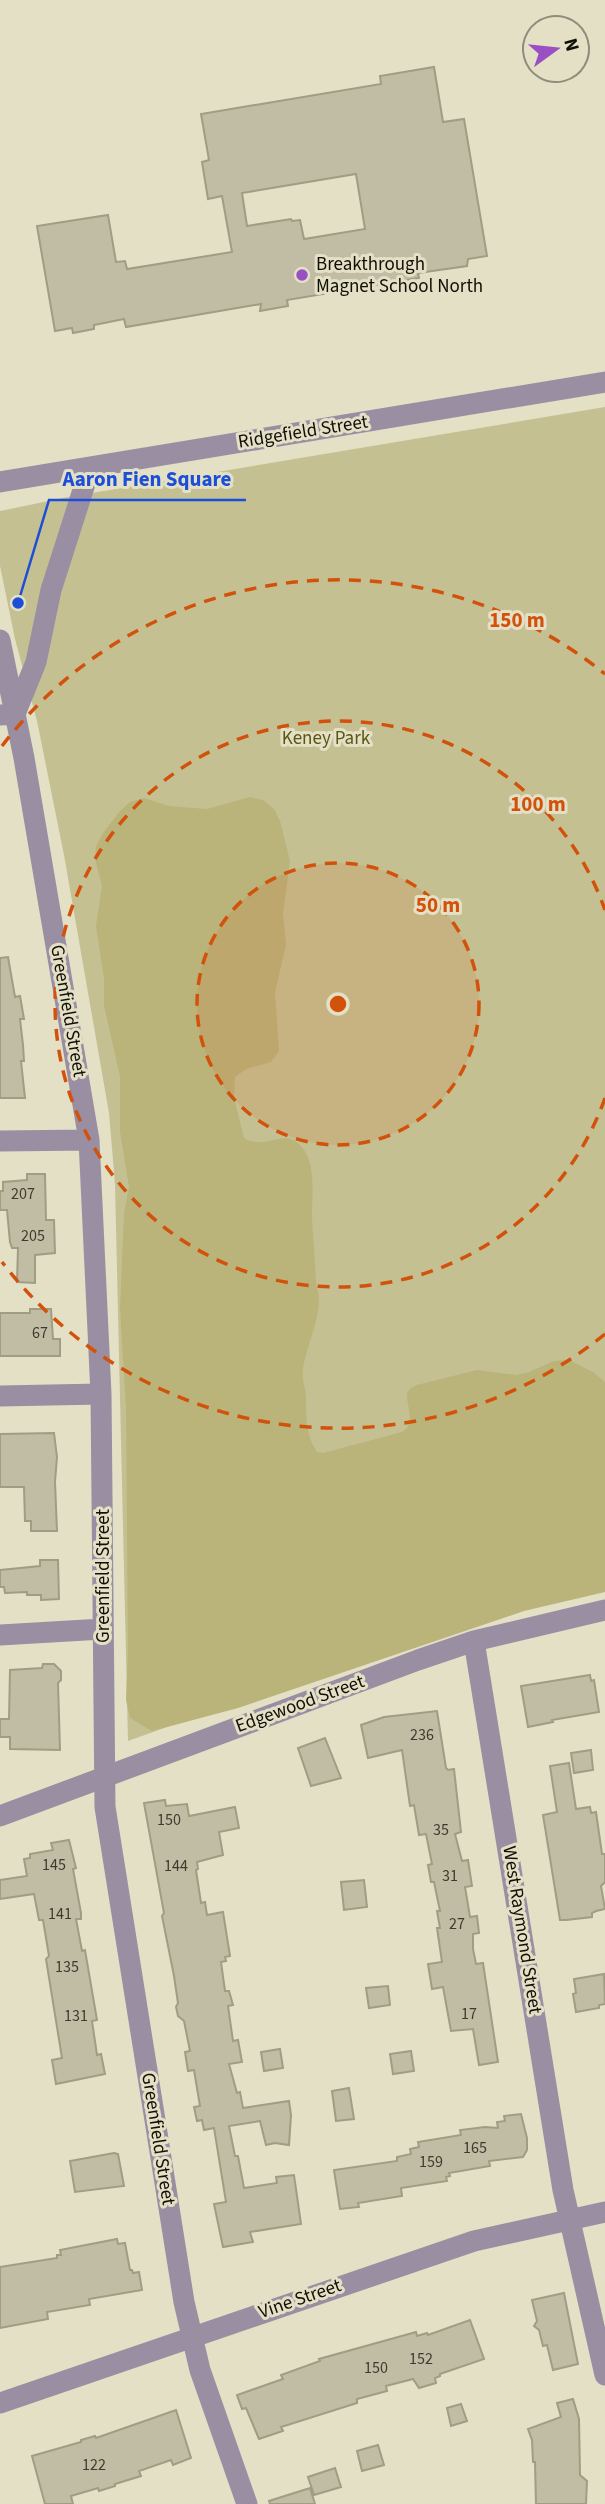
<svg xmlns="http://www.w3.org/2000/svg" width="605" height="2504" font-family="'Source Sans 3',sans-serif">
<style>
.green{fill:#c5c092}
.forest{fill:#bab37a}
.building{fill:#c0bda4;stroke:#9f9d84;stroke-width:2;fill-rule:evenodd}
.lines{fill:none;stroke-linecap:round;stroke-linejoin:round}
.minor{stroke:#9a8ea3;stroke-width:21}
.ring{fill:none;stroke:#d2520c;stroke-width:3.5;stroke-dasharray:12 9}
.poi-dot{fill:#9950c3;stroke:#e3e0c6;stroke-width:2.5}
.labels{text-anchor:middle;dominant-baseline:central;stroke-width:6;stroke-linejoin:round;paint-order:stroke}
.number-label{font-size:16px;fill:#3d3b2e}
.poi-label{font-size:19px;fill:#111007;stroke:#e3e0c6;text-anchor:start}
.street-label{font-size:19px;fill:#111007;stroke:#e3e0c6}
.park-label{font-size:19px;fill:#5d5512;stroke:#e3e0c6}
.centre{fill:#d2520c;stroke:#e3e0c6;stroke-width:3.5}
.ring-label{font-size:21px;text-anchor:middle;font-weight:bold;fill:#d2520c;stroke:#e3e0c6;stroke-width:6;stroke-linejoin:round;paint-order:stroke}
.leader{fill:none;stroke:#1d4ed8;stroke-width:2.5}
.callout-dot{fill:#1d4ed8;stroke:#e3e0c6;stroke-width:2.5}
.callout-label{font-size:21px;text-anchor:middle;font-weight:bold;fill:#1d4ed8;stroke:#e3e0c6;stroke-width:6;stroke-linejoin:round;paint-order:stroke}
</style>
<rect width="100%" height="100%" fill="#e3e0c6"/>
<path class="green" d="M605 407V1585L467 1619 128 1741 115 1184 109 1113 64 855 37 721 15 639 0 566V511L68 497Z"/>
<path class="forest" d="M250 797 263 800 274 809 280 821 290 861 283 913 286 945 275 992 279 1051 271 1062 246 1069 235 1077 234 1098 244 1138C264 1150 281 1132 295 1141 318 1156 312 1194 312 1216 313 1238 315 1259 316 1281 316 1288 320 1295 319 1302 318 1325 306 1347 303 1369 301 1380 307 1390 306 1401 306 1419 306 1436 317 1452L323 1453 402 1432C417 1423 406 1407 407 1393L411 1388 417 1385 477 1370 516 1375 529 1372 554 1361 569 1360 593 1372 605 1382V1592L524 1611 238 1708 152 1731 130 1718 126 1700 128 1652 126 1407 120 1309 124 1213 129 1187 120 1132V1076L104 1006V979L96 926 102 886 95 859 96 846 103 833 120 811 130 802 144 798 169 806 207 809Z"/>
<path class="building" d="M434 67 443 122 464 119 487 256 468 259 467 266 418 273 419 278 287 300 288 306 260 311 261 304 126 327 124 319 94 325V329L73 333 72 328 55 331 37 226 108 215 116 262 125 261 127 269 232 252 222 196 208 199 202 162 209 160 201 114 381 84 380 76ZM356 174 365 229 304 239 300 220 292 221 291 219 247 226 242 193Z
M8 957 15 997 20 996 24 1019H20L23 1045 24 1061H21L25 1098H0V958Z
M27 1174H45L46 1220H54L55 1253 35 1255V1283L17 1282 18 1248H12L10 1242 7 1210H0V1191H3V1182L27 1180Z
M30 1309H51L53 1339H60V1356H0V1313H30Z
M54 1433 57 1457 55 1482 57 1531H31V1521H25L24 1487H0V1434Z
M40 1560H58L59 1599 41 1600V1595H27V1592L5 1593 4 1587H0V1570L40 1566Z
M43 1664H54L61 1671V1680L58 1683 60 1750 10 1749V1737H0V1719H9L10 1670 42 1668Z
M590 1675 591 1681 594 1680 599 1712 552 1720 553 1722 528 1727 521 1686Z
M437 1711 446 1768 448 1770 454 1769 461 1832 455 1834 462 1861 468 1860 472 1886 465 1887 470 1917 477 1916 479 1933 473 1934V1949L476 1964 483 1963 498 2062 479 2065 473 2029 451 2031 443 1987 432 1989 428 1964 442 1962 437 1928H440L437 1911H440L434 1882H431L428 1865 432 1864 426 1834 419 1835 414 1805 410 1806 402 1750 368 1758 361 1725 384 1717Z
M325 1738 341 1778 311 1786 298 1748Z
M591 1750 593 1770 574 1773 571 1753Z
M569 1763 576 1809 590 1807 591 1813 596 1812 602 1854H605V1882L601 1886 605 1909 596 1911 592 1913V1917L566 1920H560L543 1815 557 1812 550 1766Z
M165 1800 166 1806 187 1804 189 1816 235 1807 239 1828 219 1832 223 1855 197 1862 198 1869 196 1870 201 1903 205 1902 207 1915 223 1912 230 1956 225 1957 226 1961 221 1962 225 1991H229L233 2005 228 2006 233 2041 238 2040 242 2062 229 2064 237 2093 240 2092 243 2108 289 2101 291 2115 289 2145 275 2143 266 2145 260 2121 229 2126 235 2156H238L244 2188 277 2183 276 2177 294 2175 301 2224 250 2232 253 2242 223 2247 214 2204 226 2202 215 2134 214 2128 204 2130 202 2120 197 2121 194 2107 200 2106 194 2070 188 2071 185 2052 190 2051 184 2021 178 2016 176 2007 178 2003 174 1976 162 1916 164 1913 144 1803Z
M69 1840 76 1868 73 1869 81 1913V1919H76L82 1951 85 1950 97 2020 92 2021 97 2055 101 2054 105 2074 56 2084 52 2060 62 2058 46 1959 49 1956 43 1920H39L34 1894 0 1899V1880L27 1876 24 1859 30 1858V1854L53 1850 51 1843Z
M364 1880 367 1907 344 1910 341 1882Z
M604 1974 605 2004 599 2005V2008L576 2012 573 1994 576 1993 574 1979Z
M388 1986 390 2005 369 2008 366 1988Z
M280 2049 283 2068 264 2071 261 2052Z
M411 2051 414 2071 393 2074 390 2054Z
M349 2088 354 2119 336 2121 332 2091Z
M521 2114 527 2138V2150L523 2157 489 2161 490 2166 449 2173 450 2176 446 2177 447 2181 401 2188 402 2196 358 2203 359 2207 340 2209 334 2170 397 2161V2157L411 2154 410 2149 419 2147 418 2142 461 2135 460 2130 485 2127 498 2128 497 2122 505 2121 504 2116Z
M114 2153 118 2154 124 2186 75 2192 70 2161Z
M117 2239 118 2244 125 2243 130 2270H132L133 2273 139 2272 142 2290 89 2299 90 2305 47 2312 48 2319 0 2328V2267L57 2258V2255H61L60 2250Z
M564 2293 578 2364 553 2370 547 2345 543 2346 539 2330 534 2326 537 2321 532 2300Z
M470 2320 484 2359 440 2374V2376L435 2378 436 2383 419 2388 413 2379 386 2386 387 2391 357 2399V2403L281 2427 283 2431 259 2439 246 2408 242 2409 237 2395 283 2379 281 2375 320 2361 319 2359 416 2332 417 2336 427 2333 428 2335Z
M573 2399 579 2419 580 2475 587 2481 586 2504H536L535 2462H533L532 2440 528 2429 561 2417 557 2403Z
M461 2404 467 2421 451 2426 447 2408Z
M176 2410 191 2458 173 2465 171 2460 168 2461 139 2471 141 2476 115 2484V2486L99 2491 98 2488 71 2496 73 2504H45L32 2456 81 2442V2440L95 2436 96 2438Z
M378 2445 384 2465 362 2471 357 2451Z
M335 2468 341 2487 314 2495 308 2477Z
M310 2488 315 2504H270L269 2501Z"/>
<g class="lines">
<path class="minor" d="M0 482 605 382
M0 640 24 758 89 1140 101 1394 105 1807 184 2302 200 2370 247 2504
M0 715 15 714 36 662 51 590 90 468
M0 1141 89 1140
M0 1396 101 1394
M0 1635 103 1629
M474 1641 563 2190 605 2375
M0 1816 418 1660 474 1641 605 1610
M0 2403 474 2241 605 2212"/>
</g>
<circle cx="338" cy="1004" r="141" fill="#d2520c" fill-opacity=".12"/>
<g class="ring">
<circle cx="338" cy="1004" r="141"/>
<path d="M605 1098A283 283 0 1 1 605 910"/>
<path d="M605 1334A424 424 0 0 1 2 1262M2 746A424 424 0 0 1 605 674"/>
</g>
<circle class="poi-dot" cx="302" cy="275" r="7"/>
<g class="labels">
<g class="number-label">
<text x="23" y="1194">207</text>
<text x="33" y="1236">205</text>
<text x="40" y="1333">67</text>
<text x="422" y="1735">236</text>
<text x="169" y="1820">150</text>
<text x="441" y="1830">35</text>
<text x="54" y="1865">145</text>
<text x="176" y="1866">144</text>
<text x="450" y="1876">31</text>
<text x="60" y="1914">141</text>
<text x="457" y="1924">27</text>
<text x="67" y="1967">135</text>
<text x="469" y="2014">17</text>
<text x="76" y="2016">131</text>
<text x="475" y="2148">165</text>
<text x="431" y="2162">159</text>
<text x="421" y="2359">152</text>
<text x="376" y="2368">150</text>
<text x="94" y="2465">122</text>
</g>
<g class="poi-label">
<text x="316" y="264">Breakthrough<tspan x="316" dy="22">Magnet School North</tspan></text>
</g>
<g class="street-label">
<text transform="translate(303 432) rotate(-9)">Ridgefield Street</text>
<text transform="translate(68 1011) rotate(80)">Greenfield Street</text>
<text transform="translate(103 1576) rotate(-90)">Greenfield Street</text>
<text transform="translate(300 1704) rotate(-20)">Edgewood Street</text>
<text transform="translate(522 1930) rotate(81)">West Raymond Street</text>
<text transform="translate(158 2139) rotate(81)">Greenfield Street</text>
<text transform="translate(300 2299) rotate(-19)">Vine Street</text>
</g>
<g class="park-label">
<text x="326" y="738">Keney Park</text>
</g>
</g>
<circle cx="338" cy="1004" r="10" class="centre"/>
<g class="ring-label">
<text x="517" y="627">150 m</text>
<text x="538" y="811">100 m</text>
<text x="438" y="912">50 m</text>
</g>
<path class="leader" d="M18 603L49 500H246"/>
<circle class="callout-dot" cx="18" cy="603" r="7"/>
<g class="callout-label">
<text x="147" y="486">Aaron Fien Square</text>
</g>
<g transform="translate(556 49) rotate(75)"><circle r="33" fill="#e3e0c6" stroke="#8f8d7a" stroke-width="2"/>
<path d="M0-5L12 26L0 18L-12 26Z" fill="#9950c3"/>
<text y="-10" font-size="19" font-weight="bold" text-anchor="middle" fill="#111007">N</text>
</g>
</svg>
